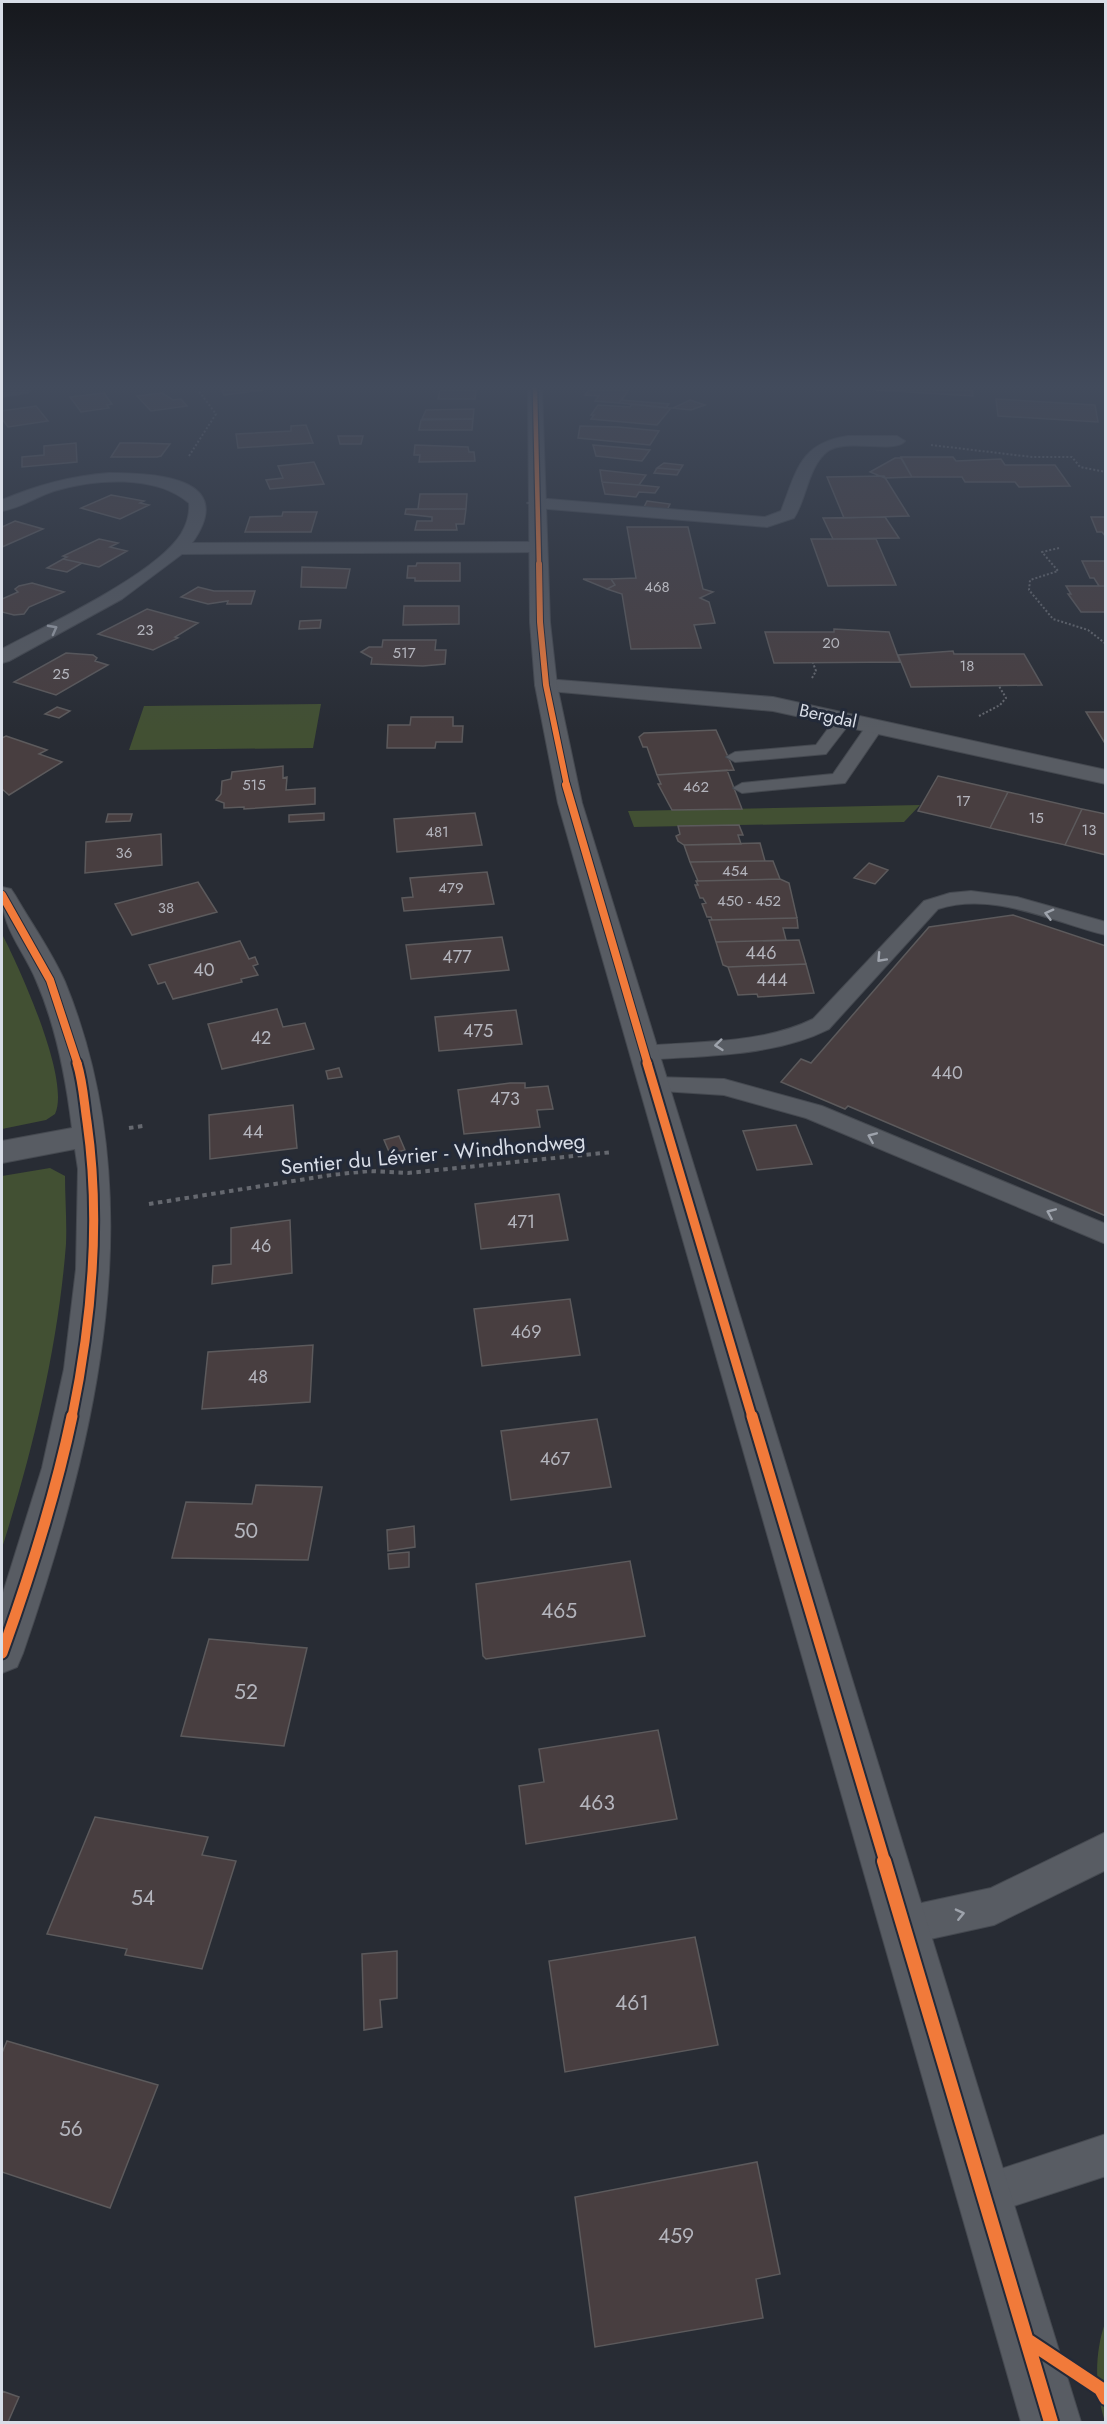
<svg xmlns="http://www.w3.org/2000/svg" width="1107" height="2424" font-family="Jost,sans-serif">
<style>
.green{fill:#425033}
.building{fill:#483e40;stroke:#5c5a5c;stroke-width:1.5}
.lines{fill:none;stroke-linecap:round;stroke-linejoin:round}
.lane-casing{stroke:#454950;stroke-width:2}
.street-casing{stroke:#454950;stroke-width:2}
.secondary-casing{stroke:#454950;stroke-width:2}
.path-far1{stroke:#65686f;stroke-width:2;stroke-dasharray:2 2;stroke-linecap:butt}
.path{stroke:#65686f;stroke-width:4;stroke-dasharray:4.5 4.5;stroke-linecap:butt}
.lane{fill:#585c63;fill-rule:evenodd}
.street{fill:#585c63;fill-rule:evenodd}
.secondary{fill:#585c63;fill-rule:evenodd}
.cycleway-far5-casing{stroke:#232a39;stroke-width:7}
.cycleway-far4-casing{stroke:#232a39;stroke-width:8}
.cycleway-far3-casing{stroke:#232a39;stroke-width:10}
.cycleway-far2-casing{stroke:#232a39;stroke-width:13}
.cycleway-far1-casing{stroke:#232a39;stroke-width:15}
.cycleway-casing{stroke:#232a39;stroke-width:18}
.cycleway-far5{stroke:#f17a3a;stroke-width:4.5}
.cycleway-far4{stroke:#f17a3a;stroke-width:6}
.cycleway-far3{stroke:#f17a3a;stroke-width:8}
.cycleway-far2{stroke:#f17a3a;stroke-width:9}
.cycleway-far1{stroke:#f17a3a;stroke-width:11}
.cycleway{stroke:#f17a3a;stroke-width:14}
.oneway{stroke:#9ea3ac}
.labels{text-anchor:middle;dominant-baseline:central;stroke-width:6;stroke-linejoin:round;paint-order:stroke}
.far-number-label{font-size:15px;fill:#b4b5bd}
.far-street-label{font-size:18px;fill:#d8dde7;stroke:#232a39}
.number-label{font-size:18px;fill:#b4b5bd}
.street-label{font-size:21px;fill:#d8dde7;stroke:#232a39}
.near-number-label{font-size:21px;fill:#b4b5bd}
</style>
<rect width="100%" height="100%" fill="#282c34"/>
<path class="green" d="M321 704 313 748 129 750 144 706Z
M920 805 904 822 634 827 628 811Z
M2 934C19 967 71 1080 55 1114L46 1120 2 1129Z
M50 1168 65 1176C65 1198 67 1222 66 1244 58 1347 33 1450 2 1548V1176Z
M1105 2323 1106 2422H1105C1095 2390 1094 2355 1105 2323Z"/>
<path class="building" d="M221 390H263L224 395Z
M440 390H476L475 399H438Z
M589 390H629L619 403 595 401 599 396 585 395Z
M876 390H972L973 396Z
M104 393 112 404 107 405 109 408 81 412 70 397Z
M162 393 173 400 181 399 187 406 151 411 137 396Z
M996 399 1095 405 1098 422 998 416Z
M621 400 669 404 666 408 619 403Z
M690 400 705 405 691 410 673 408Z
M632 404 671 408 657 425 591 419 594 415H591L598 405 630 407Z
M36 406 48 421 8 427 2 419V411Z
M474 409 473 419H422L426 410Z
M473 419 472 430H419L421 420Z
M306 425 313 443 238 448 236 434 291 431V426Z
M580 426 618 427 659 431 650 445 578 438Z
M338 436H363L361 444H340Z
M76 443 77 462 22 467V457L44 455V446Z
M120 443H140L170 444 161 456 157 457H111Z
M415 445 468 447 469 452H474L475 461 419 462 420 455H414Z
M593 445 650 450 642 461 596 456Z
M901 457H953L956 461 1001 459 1005 465H1055L1070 486 1019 487 1015 482H965L962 477H912Z
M895 458H901L912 477 885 478 870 472Z
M314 462 324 484 270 489 266 480 283 478 278 466Z
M664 463 683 465 680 470 657 468Z
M657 468 680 470 677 475 654 473Z
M600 470 646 475 639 485 602 482Z
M884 476 909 516 844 518 827 477Z
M602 482 639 485 659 487 655 493 639 492 636 497 605 494Z
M420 494H467L466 509H418Z
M111 495 144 501 140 503 149 505 120 519 81 508Z
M647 501 670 504 667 510 644 507Z
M406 509H466L464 524H456L457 530H415L417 521H432V517L405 514Z
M283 512H317L311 532H245L250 517 282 516Z
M885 517 899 538 833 539 823 518Z
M1091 517H1106V537L1102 532H1097Z
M15 521 43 529 2 547V527Z
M627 527H688L703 589 713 592 700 598 709 602 715 623 694 625 701 648 631 649 622 594 607 589 615 585 611 579 636 578Z
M99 539 118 543 110 547 127 551 99 567 63 559 67 557 63 556Z
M811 539H876L896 585 828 586Z
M63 559 82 563 67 572 47 568Z
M1082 561H1106V586H1099L1094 578H1090Z
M417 563H460V581H415V578H407L408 566H416Z
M302 567 350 569 346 588 301 587Z
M583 579H611L615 585 607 589Z
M32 583 64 592 29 607 24 614 14 615 2 612V599L18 592 15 589 19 586Z
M1066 586H1106V612H1081L1068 594H1071Z
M198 587 214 591H255L251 604H227L228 601 208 604 181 597Z
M404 606H459V624L403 625Z
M147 609 198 623 175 637 178 638 153 650 98 634Z
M321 620 320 628 299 629 300 621Z
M834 629 889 632 900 662 774 663 765 632H834Z
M383 640H436L435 650H446L445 664 423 666 371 664 372 658 361 652 369 647H382Z
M953 651 954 654H1024L1042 685 911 687 898 655Z
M66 653 93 655 97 658 95 661 108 665 56 695 14 682Z
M57 707 70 711 59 718 45 714Z
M1086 712H1106V745Z
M411 717H453V726H463L462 742H436L435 748H387L388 725H410Z
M716 730 734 770 657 775 647 747H643L639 737 644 733Z
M6 736 47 750 39 754 62 762 9 795 2 789V738Z
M283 766V778L287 777 286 790 315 788V804L244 809V807L224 808V803L216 800 221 794 222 781 231 779 232 772Z
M727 770 742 809 672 810 658 784H661L657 775Z
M938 776 1008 792 990 828 918 811Z
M1008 792 1082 809 1065 845 990 828Z
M1082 809 1106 814V855L1065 845Z
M324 813V820L289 822V815Z
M475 813 482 845 397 852 394 819Z
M108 814H132L130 821 106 822Z
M739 825 743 835H738L741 844 684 845 678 841 676 836 680 834 678 826Z
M161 834 162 865 85 873 86 842Z
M760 843 765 861 690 862 684 845Z
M765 861H773L780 879 698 881 690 862Z
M869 863 888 870 875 884 854 878Z
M487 872 494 904 404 911 402 898 413 897 410 878Z
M780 879 789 883 797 918 712 920 711 917H707L702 904 706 903 703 898H700L695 885H698L696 881Z
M198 882 217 912 132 935 115 904Z
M1013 915 1106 946V1216L848 1106 845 1109 781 1082 801 1059 811 1063 929 927Z
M797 918 798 928H783L786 940 716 942 709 920Z
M502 937 509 970 411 979 406 945Z
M799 940 806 964 728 967 723 965 716 942Z
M240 941 249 959 255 957 258 964 253 966 258 975 241 979 242 982 173 999 165 982 158 984 149 965Z
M806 964 814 993 758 997 757 994 738 995 728 967Z
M277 1009 283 1027 305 1023 314 1049 222 1069 208 1024Z
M516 1010 522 1044 439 1051 435 1017Z
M339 1068 342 1077 328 1079 326 1071Z
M510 1083H525V1088L548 1086 553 1109 537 1110 540 1127 464 1134 458 1090Z
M293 1105 297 1148 210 1159 209 1115Z
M796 1125 812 1164 757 1170 743 1131Z
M399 1136 405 1150 390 1154 384 1140Z
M559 1194 568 1240 481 1249 475 1204Z
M290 1220 292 1273 212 1284 213 1266 231 1264V1228Z
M570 1299 580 1355 482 1366 474 1309Z
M313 1345 310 1402 202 1409 208 1352Z
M597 1419 611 1487 511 1500 501 1431Z
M256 1485 322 1487 308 1560 172 1558 186 1502 252 1504Z
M414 1526 415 1547 388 1551 387 1530Z
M409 1552V1567L389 1569 388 1554Z
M630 1561 645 1636 486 1659 483 1656 476 1584Z
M209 1639 307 1648 284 1746 181 1736Z
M658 1730 677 1819 526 1844 519 1786 544 1782 539 1749Z
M95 1817 208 1837 202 1855 236 1861 202 1969 125 1955 127 1949 47 1934Z
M695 1937 718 2045 565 2072 549 1961Z
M397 1951V1998L380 2000 382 2027 364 2030 362 1954Z
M7 2041 158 2085 110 2208 2 2172V2053Z
M757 2162 780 2274 756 2279 763 2318 595 2347 575 2197Z
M2 2391 19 2397 8 2422H2Z"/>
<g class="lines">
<g class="lane-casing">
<path id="lane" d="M844 714 853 719 826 754 735 762 726 757 735 752 816 745 838 715Z
M875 721 884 726 845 783 742 793 733 788 742 783 833 774 869 722Z
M971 891 1017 897 1106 922V935C1052 922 994 891 938 909L829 1029C773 1057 706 1055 645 1060L637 1058 634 1053 637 1048 645 1046C701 1041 762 1044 813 1019L924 901 950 893Z
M654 1077 724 1079 822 1106 1106 1224V1244L806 1118 724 1095 646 1090 642 1085 646 1080Z
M1106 1832V1870L994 1925 903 1945 890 1939 884 1926 890 1913 903 1907 991 1888Z
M1106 2134V2176L983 2216 968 2210 962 2195 968 2180Z"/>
</g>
<g class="street-casing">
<path id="street" d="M2 390H30L28 393 2 397Z
M848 436H897L905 441C894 454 847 438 828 451 808 466 807 498 794 518L767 527 536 508 527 503 536 498 765 517 781 511C797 470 800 443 848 436Z
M109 473C154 473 239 477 192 543L536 542 545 547 536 552 182 554 122 599 9 661 2 663V649C47 625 155 575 181 534 187 524 190 513 189 503 155 474 95 479 54 491 36 497 20 508 2 511V500C37 485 70 476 109 473Z
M546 679 773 697 1106 770V784L773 711 538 690 535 685 538 680Z
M2 887 11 889 15 895C31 923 52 952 65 982 154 1200 97 1438 23 1653L17 1667 2 1673V1596L42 1468 64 1369 76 1269 78 1169 75 1149 2 1163V1141L72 1128C66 1078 56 1026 36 980 21 945 0 928 2 887Z"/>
</g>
<g class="secondary-casing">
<path id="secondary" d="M528 390H542L550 622 557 685 582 803 1081 2422H1021L558 803 535 685 530 622Z"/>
</g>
<path class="path-far1" d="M931 445 1032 457H1072L1080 467 1106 472
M189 456 216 414 198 390
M1059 548 1042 552 1058 571 1030 580 1029 590 1053 619 1088 630 1106 644
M812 678 816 671 813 663
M979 716 1000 705 1006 698 999 686"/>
<path class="path" d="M129 1128 143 1126
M149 1204 331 1175 369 1171 408 1173 613 1152"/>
<use href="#lane" class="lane"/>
<use href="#street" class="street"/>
<use href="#secondary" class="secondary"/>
<g class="cycleway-far5-casing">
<path id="cycleway-far5" d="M535 390 539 566"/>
</g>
<g class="cycleway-far4-casing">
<path id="cycleway-far4" d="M539 564 540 622 546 685 567 786"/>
</g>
<g class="cycleway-far3-casing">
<path id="cycleway-far3" d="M566 785 648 1065
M2 895 50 980 78 1065"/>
</g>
<g class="cycleway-far2-casing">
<path id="cycleway-far2" d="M647 1063 752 1417
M72 1417C92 1320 101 1220 87 1122 84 1102 83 1082 77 1063"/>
</g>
<g class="cycleway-far1-casing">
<path id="cycleway-far1" d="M752 1416 885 1862
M2 1653C30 1575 55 1497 72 1416"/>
</g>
<g class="cycleway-casing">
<path id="cycleway" d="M884 1861 1051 2422
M1027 2340 1101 2389 1106 2398"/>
</g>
<use href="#cycleway-far5" class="cycleway-far5"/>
<use href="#cycleway-far4" class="cycleway-far4"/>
<use href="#cycleway-far3" class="cycleway-far3"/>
<use href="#cycleway-far2" class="cycleway-far2"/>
<use href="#cycleway-far1" class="cycleway-far1"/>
<use href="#cycleway" class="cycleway"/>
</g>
<defs><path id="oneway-chevron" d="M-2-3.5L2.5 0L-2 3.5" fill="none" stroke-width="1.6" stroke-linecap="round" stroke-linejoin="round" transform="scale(1.5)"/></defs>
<g class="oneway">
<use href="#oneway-chevron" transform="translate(53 629) rotate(-28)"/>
<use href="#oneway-chevron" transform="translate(1049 914) rotate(-165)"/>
<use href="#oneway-chevron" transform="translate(881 958) rotate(133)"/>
<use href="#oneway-chevron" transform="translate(719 1045) rotate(174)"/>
<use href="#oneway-chevron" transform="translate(872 1137) rotate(-157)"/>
<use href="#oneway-chevron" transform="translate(1051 1213) rotate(-157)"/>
<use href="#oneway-chevron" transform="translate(960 1914) rotate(-13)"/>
</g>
<linearGradient id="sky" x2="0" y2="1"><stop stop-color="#16181d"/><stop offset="0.53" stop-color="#424b5c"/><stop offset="1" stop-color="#424b5c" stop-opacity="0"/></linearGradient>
<rect width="1107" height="730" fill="url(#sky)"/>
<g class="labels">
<g class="far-number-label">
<text x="657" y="587">468</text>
<text x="145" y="630">23</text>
<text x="831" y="643">20</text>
<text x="404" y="653">517</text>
<text x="967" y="666">18</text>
<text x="61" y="674">25</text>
<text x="254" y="785">515</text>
<text x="696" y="787">462</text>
<text x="963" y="801">17</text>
<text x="1036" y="818">15</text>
<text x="1089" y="830">13</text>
<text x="437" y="832">481</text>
<text x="124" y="853">36</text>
<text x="735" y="871">454</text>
<text x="451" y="888">479</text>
<text x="749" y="901">450 - 452</text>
<text x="166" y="908">38</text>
</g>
<g class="far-street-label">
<text transform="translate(828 716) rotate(12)">Bergdal</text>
</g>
<g class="number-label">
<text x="761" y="953">446</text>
<text x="457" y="957">477</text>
<text x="204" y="970">40</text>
<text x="772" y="980">444</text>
<text x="478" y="1031">475</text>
<text x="261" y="1038">42</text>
<text x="947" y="1073">440</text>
<text x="505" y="1099">473</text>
<text x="253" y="1132">44</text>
<text x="521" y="1222">471</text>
<text x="261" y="1246">46</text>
<text x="526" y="1332">469</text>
<text x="258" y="1377">48</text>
<text x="555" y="1459">467</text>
</g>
<g class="street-label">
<text transform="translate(433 1154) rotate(-5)">Sentier du Lévrier - Windhondweg</text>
</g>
<g class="near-number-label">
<text x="246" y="1531">50</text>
<text x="559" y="1611">465</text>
<text x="246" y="1692">52</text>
<text x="597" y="1803">463</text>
<text x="143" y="1898">54</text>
<text x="632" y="2003">461</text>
<text x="71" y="2129">56</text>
<text x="676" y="2236">459</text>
</g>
</g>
<rect width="1107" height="2424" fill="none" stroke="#d8dde7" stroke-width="6"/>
</svg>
